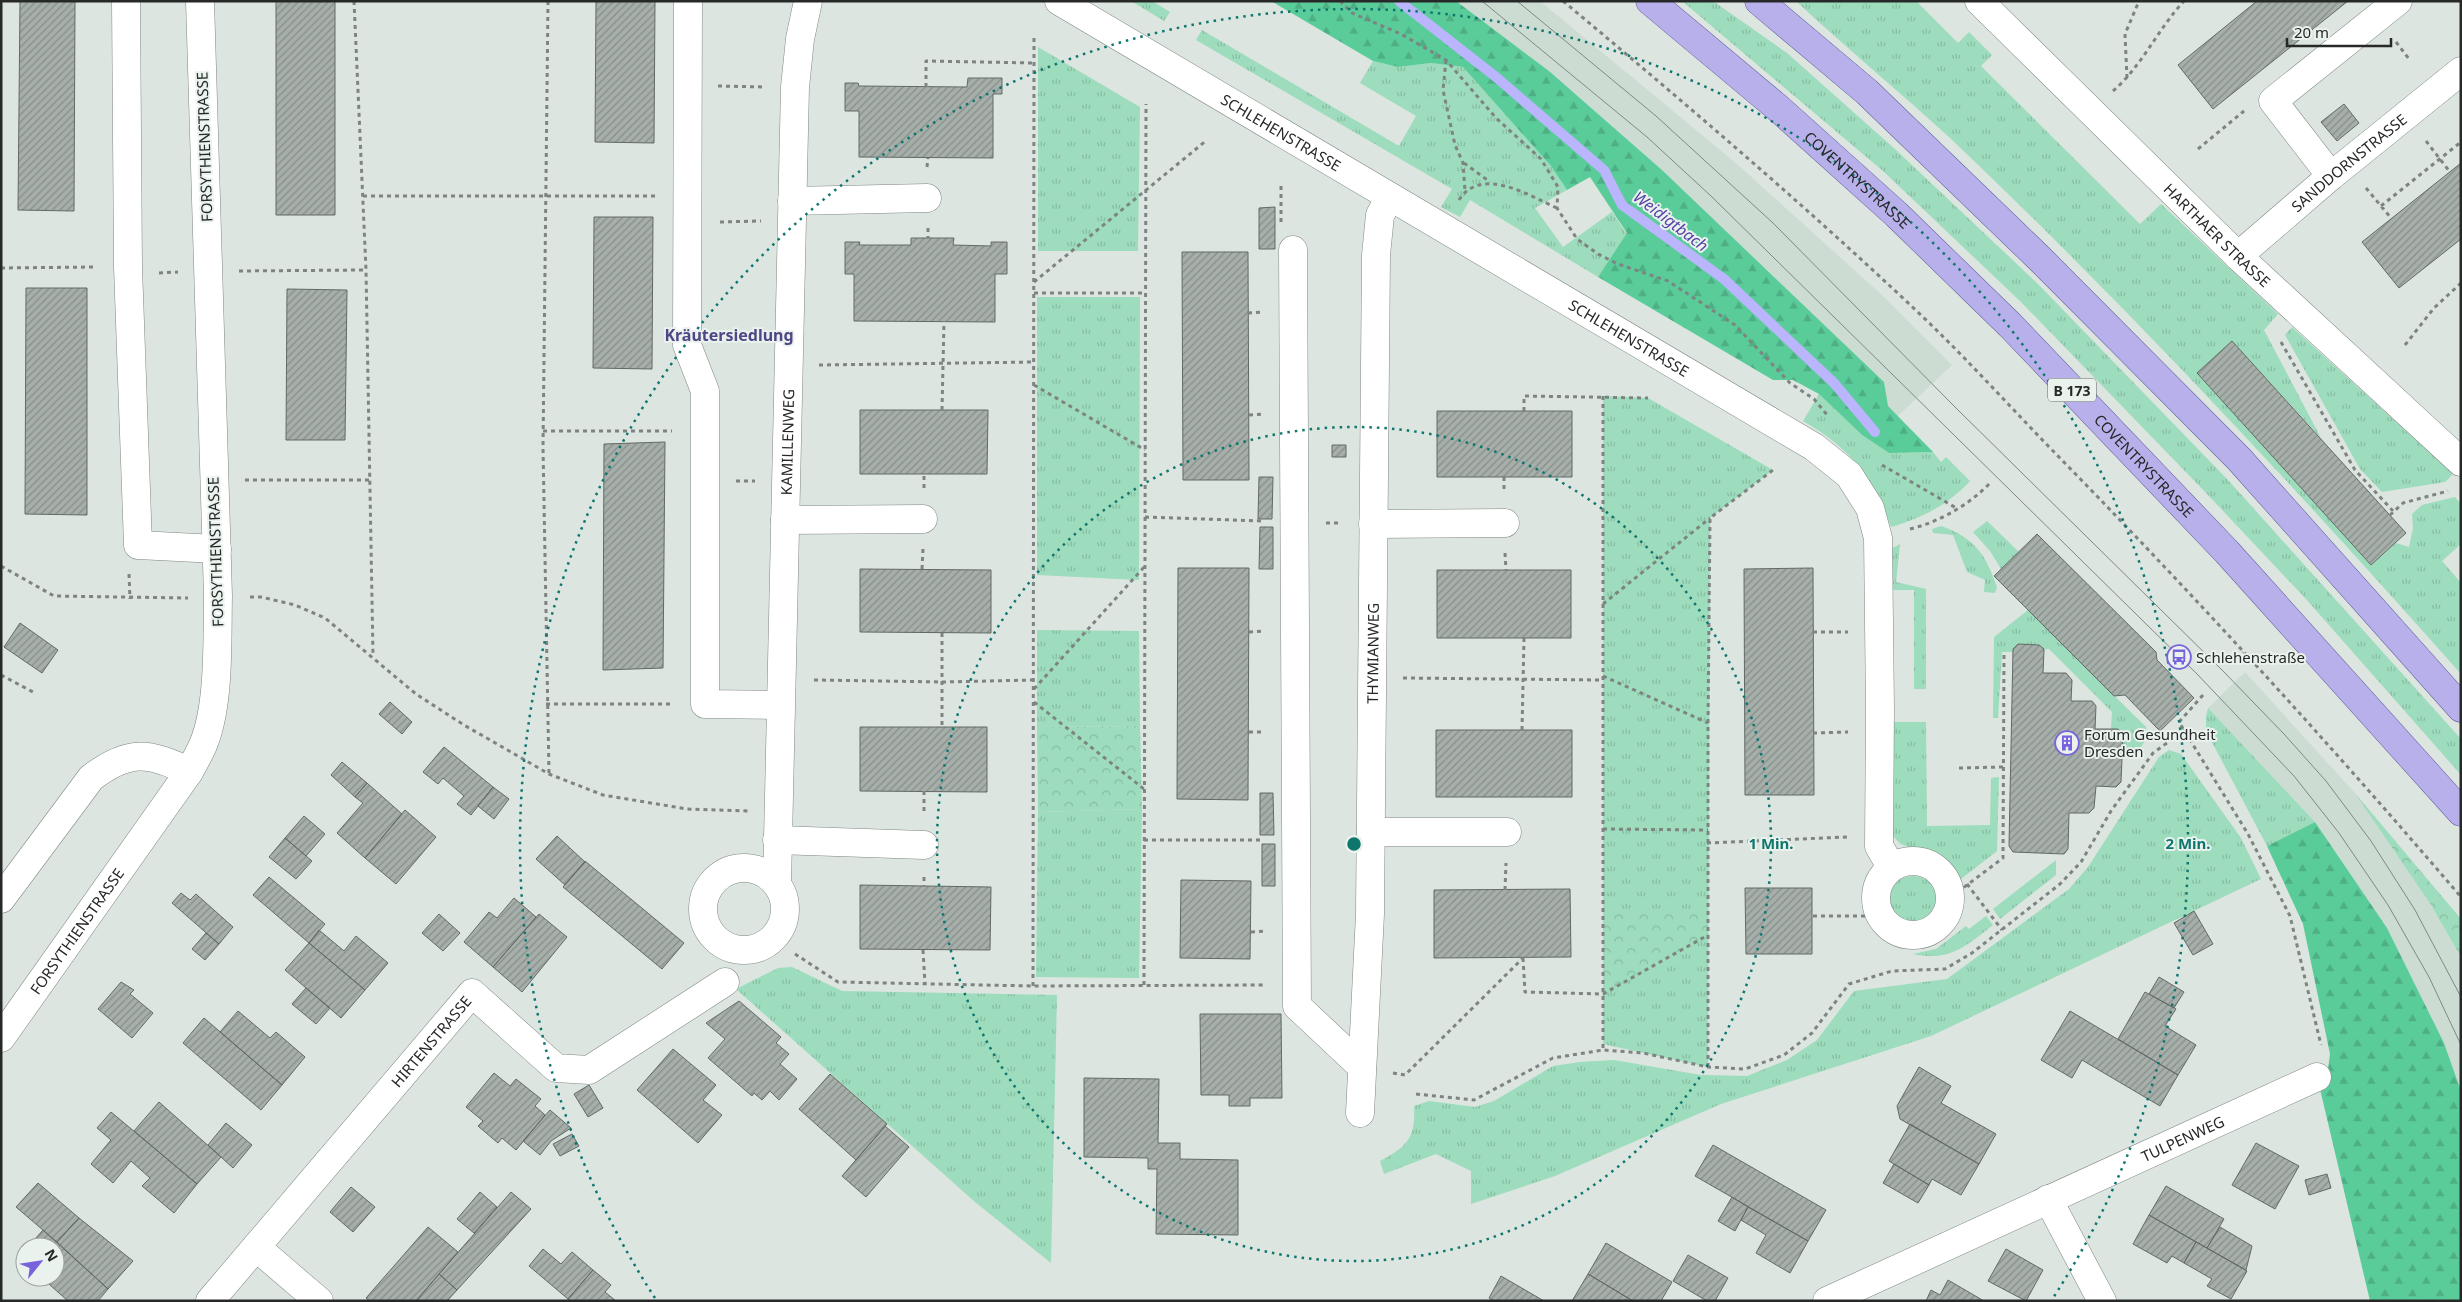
<svg xmlns="http://www.w3.org/2000/svg" width="2462" height="1302" font-family="'Noto Sans',sans-serif">
<style>
.built{fill:#ccdcd3}
.grass{fill:url(#grass-tufts)}
.forest{fill:url(#forest-firs)}
.park{fill:url(#park-crowns)}
.lines{fill:none;stroke-linecap:round;stroke-linejoin:round}
.stream{stroke:#bbb5fe;stroke-width:10}
.building{fill:url(#building-hatch);stroke:#626a66}
.minor-casing{stroke:#7f8783;stroke-width:29}
.major-casing{stroke:#665f9d;stroke-width:29}
.path{stroke:#7e8481;stroke-width:3;stroke-dasharray:4 4;stroke-linecap:butt}
.minor{stroke:#fff;stroke-width:28}
.major{stroke:#b8b0eb;stroke-width:28}
.tram{stroke:#818783;stroke-width:1}
.ring{fill:none;stroke:#0f766e;stroke-width:2.5;stroke-dasharray:2.5 5}
.labels{text-anchor:middle;dominant-baseline:central;stroke-width:4;stroke-linejoin:round;paint-order:stroke}
.shield{fill:#eaf2ee;stroke:#616563;stroke-width:1}
.shield-label{font-size:14px;font-weight:bold;fill:#262927}
.street-label{font-size:15px;fill:#262927;stroke:#eaf2ee}
.poi-label{font-size:15px;fill:#262927;stroke:#eaf2ee;text-anchor:start}
.water-label{font-size:16px;font-style:italic;fill:#5641a8;stroke:#eaf2ee}
.neighbourhood-label{font-size:16px;font-weight:bold;fill:#504786;stroke:#eaf2ee}
.centre{fill:#0f766e;stroke:#eaf2ee;stroke-width:2.5}
.ring-label{font-size:15px;text-anchor:middle;font-weight:bold;fill:#0f766e;stroke:#eaf2ee;stroke-width:4;stroke-linejoin:round;paint-order:stroke}
</style>
<defs>
<pattern id="grass-tufts" width="24" height="20" patternUnits="userSpaceOnUse" patternTransform="scale(1.25)"><rect width="24" height="20" fill="#9ddcbc"/><path d="M3 7l-1-3M5 7V3M7 7l1-3M15 17l-1-3M17 17v-4M19 17l1-3" fill="none" stroke="#87bda2"/></pattern>
<pattern id="forest-firs" width="22" height="20" patternUnits="userSpaceOnUse" patternTransform="scale(1.25)"><rect width="22" height="20" fill="#5acc9a"/><path d="M5 1l3.5 6h-7zM16 11l3.5 6h-7z" fill="#4eaf85"/></pattern>
<pattern id="park-crowns" width="20" height="18" patternUnits="userSpaceOnUse" patternTransform="scale(1.25)"><rect width="20" height="18" fill="#9ddcbc"/><path d="M2 6a3 3 0 1 1 6 0M12 15a3 3 0 1 1 6 0" fill="none" stroke="#87bda2"/></pattern>
<pattern id="building-hatch" width="6" height="6" patternUnits="userSpaceOnUse" patternTransform="scale(1.25)"><rect width="6" height="6" fill="#a6afaa"/><path d="M-1 1l2-2M0 6l6-6M5 7l2-2" fill="none" stroke="#878e8a"/></pattern>
</defs>
<rect width="100%" height="100%" fill="#dce5e0"/>
<path class="built" d="M1456 1H1540L1737 164 1883 296 1952 365 1898 416 1887 406 1884 382 1662 170 1549 71Z
M2245 672 2354 792 2431 905 2461 957V1091L2444 1043 2387 928 2315 822 2208 708Z"/>
<path class="grass" d="M1131 1H1152L1170 12 1164 21Z
M1682 1H1713L1787 53 1896 150 2037 283 2228 480 2461 739V775L2306 599 2209 496 2021 302 1883 171Z
M1796 1H1916L1958 43 1969 32 1992 55 1981 66 2140 224 2161 204 2278 314 2264 330 2321 438 2232 341 2197 373 2371 565 2396 543 2409 547 2413 528 2412 514 2422 505 2455 497 2461 504V544L2442 561 2461 583V674C2297 489 2128 307 1949 137 1899 91 1846 48 1796 1Z
M1202 30 1399 146 1416 116 1360 83 1373 61 1398 67 1431 63 1463 67 1551 166 1567 190 1535 208 1563 247 1612 212 1627 234 1598 277 1470 200 1460 217 1441 207 1452 189 1196 40Z
M1038 47 1140 107 1138 251H1038Z
M1037 297H1140L1139 580 1037 575Z
M2292 327 2453 474 2445 482 2382 492 2360 469 2285 335Z
M1819 394 1862 435 1889 453 1933 452 1941 462 1946 457 1970 481C1948 505 1922 518 1891 527 1872 476 1850 448 1803 421Z
M1603 396 1648 398 1773 470 1710 518 1708 1067 1603 1044Z
M1987 521 2019 552 2001 569 1990 551 1973 532Z
M1941 526C1975 538 1986 555 1997 587L1995 593 1984 592 1985 580 1967 572 1953 535 1933 533 1932 529Z
M1900 544 1896 582 1926 589V689H1914V590H1891V549Z
M2028 610 2146 727 2147 737 2137 754 2122 753 2118 729H2111L2112 712 2049 649H2044L2039 645 2018 644 2013 649V652H2002L1998 718H1993L1994 637Z
M1037 630 1139 631 1140 726 1037 727Z
M2208 708 2315 822 2267 846 2206 731V717Z
M1891 722H1926L1927 826 1990 825 1991 778 1999 777 1997 851 1961 879C1955 869 1948 859 1937 854 1918 844 1901 854 1891 831Z
M2169 750 2181 754 2241 838 2261 879 1931 1036 1721 1104 1555 1176 1471 1204V1171L1436 1154 1384 1174 1380 1161C1406 1147 1416 1139 1414 1106L1429 1101 1475 1107 1494 1101 1553 1066 1580 1062 1614 1060 1701 1075 1747 1076 1787 1060 1817 1040 1854 991 1947 979 2069 889 2088 867 2159 757Z
M1142 809 1139 978 1036 977 1038 812Z
M2056 860V875L2000 919 1993 909Z
M1889 900a24 24 0 1 1 48 0a24 24 0 1 1-48 0Z
M1986 916 1993 925C1966 946 1950 962 1913 954L1936 949 1966 926 1969 929Z
M792 967 842 991 1057 995 1051 1263 975 1202 736 989 778 968Z"/>
<path class="forest" d="M1271 1H1456L1549 71 1662 170 1884 382 1888 406 1933 452 1889 453 1862 435 1819 394 1793 380H1773L1598 277 1627 233 1590 177 1567 190 1551 166 1463 67 1431 63 1398 67 1373 61Z
M2315 822 2387 928 2444 1043 2461 1091V1301H2370L2320 1089 2326 1083 2330 1054 2303 924 2267 846Z"/>
<path class="park" d="M1140 726 1142 809 1038 812 1037 727Z
M2354 792 2461 919V957L2431 905Z
M1603 910H1707L1708 935 1603 994Z"/>
<g class="lines">
<path class="stream" d="M1399 1 1496 77 1604 170 1622 205 1724 279 1834 383 1875 432"/>
</g>
<path class="building" d="M20 1H75L74 211 18 210Z
M276 1H335V215H276Z
M596 1H655L654 143 595 142Z
M2257 1H2348L2213 109 2178 65Z
M968 78H1002V94H993V158L859 157V111H845V83H858L859 86 967 87Z
M2344 104 2359 123 2337 141 2321 122Z
M2461 163V239L2399 288 2362 242Z
M1275 207V249H1259V208Z
M594 217H653L652 369 593 368Z
M911 238H954L953 245 991 246V242H1007V274H995V322L854 321V274H845V242H860L859 245H911Z
M1182 252H1248L1249 480H1183Z
M26 288H87V515L25 514Z
M287 289 347 290 345 440H286Z
M2232 341 2406 533 2371 565 2197 373Z
M860 410H988L987 474H860Z
M1437 411H1572V477H1437Z
M665 442 663 668 603 670 604 444Z
M1332 445H1346V457H1332Z
M1259 477H1273L1272 519H1258Z
M1260 527H1273V569H1259Z
M2037 534 2156 652 2157 660 2194 698 2160 731 2125 695 2114 696 1994 576Z
M1178 568H1249L1248 800 1177 799Z
M1813 568 1814 795H1745L1744 569Z
M860 569 991 570V633L860 632Z
M1437 570H1571V638H1437Z
M20 623 58 650 42 673 4 647Z
M2018 644 2039 645 2044 649 2043 673H2066L2072 680 2071 701H2092L2096 706 2095 729H2118L2123 734 2121 782 2116 787 2096 786 2094 808 2089 813H2069L2068 849 2064 854 2013 852 2009 846 2013 649Z
M390 702 412 722 402 734 379 714Z
M860 727H987V792L860 791Z
M1436 730H1572V797H1436Z
M444 747 493 787 471 815 457 804 464 796 443 778 438 784 423 772Z
M342 762 367 783 355 797 331 775Z
M367 783 402 814 365 858 337 833 363 803 355 797Z
M493 787 509 799 494 819 478 806Z
M1260 793H1273L1274 835H1260Z
M405 810 436 837 396 884 365 858Z
M304 816 325 834 306 856 285 838Z
M557 836 585 862 565 885 536 859Z
M285 838 312 861 296 879 269 857Z
M1262 844H1275V886H1262Z
M585 861 684 943 662 969 563 887Z
M269 877 325 924 309 943 253 895Z
M1181 880 1251 881 1250 959 1180 958Z
M860 885 991 887 990 950 860 949Z
M1745 888H1812V954H1746Z
M1570 889 1571 957 1434 958V890Z
M181 893 190 900 196 894 233 927 219 944 172 903Z
M514 898 536 917 493 967 464 942 489 912 497 918Z
M2194 911 2213 944 2193 955 2174 923Z
M439 914 460 933 443 951 422 933Z
M539 914 567 937 522 992 493 967Z
M319 930 344 951 356 936 388 963 365 990 309 943Z
M206 933 219 944 205 960 192 949Z
M309 943 365 990 341 1018 285 970Z
M2159 977 2184 992 2174 1008 2149 994Z
M121 982 134 990 130 994 153 1013 132 1038 98 1009Z
M306 988 330 1008 316 1024 292 1004Z
M2145 992 2176 1009 2165 1026 2196 1045 2178 1075 2118 1039Z
M739 1001 781 1037 776 1043 789 1054 780 1064 797 1079 779 1100 770 1091 762 1100 754 1093 752 1096 708 1058 725 1039 706 1023Z
M238 1011 270 1038 276 1032 305 1057 282 1085 220 1032Z
M2070 1011 2178 1075 2160 1106 2082 1060 2072 1078 2041 1060Z
M1200 1014H1281L1282 1098H1250V1106H1229V1095H1201Z
M204 1018 282 1085 261 1110 183 1043Z
M673 1049 716 1085 703 1100 722 1115 698 1143 637 1090Z
M1919 1067 1951 1086 1941 1103 1996 1134 1979 1164 1900 1119 1897 1106Z
M494 1073 510 1086 516 1079 541 1099 535 1106 545 1115 516 1150 502 1138 498 1143 478 1126 483 1121 466 1107Z
M830 1074 887 1124 856 1160 799 1109Z
M1084 1078 1159 1079 1158 1143H1180V1159L1238 1160V1235L1156 1234 1157 1169H1148V1158L1084 1157Z
M589 1085 603 1108 588 1117 574 1094Z
M159 1102 221 1157 197 1184 134 1131Z
M550 1110 571 1128 551 1141 540 1155 523 1141Z
M111 1112 197 1184 174 1213 142 1186 150 1178 131 1161 113 1183 91 1164 111 1140 97 1128Z
M226 1123 252 1145 233 1168 208 1145Z
M1910 1124 1979 1164 1961 1195 1932 1179 1929 1185 1889 1161Z
M885 1126 909 1147 866 1197 842 1176Z
M572 1134 579 1146 560 1156 553 1144Z
M2256 1143 2299 1166 2275 1209 2232 1185Z
M1713 1145 1826 1210 1808 1241 1695 1176Z
M1894 1164 1929 1185 1918 1203 1883 1183Z
M2327 1174 2331 1188 2309 1195 2305 1180Z
M38 1183 79 1218 57 1242 16 1207Z
M2166 1186 2224 1219 2207 1248 2149 1215Z
M351 1187 375 1207 353 1232 330 1212Z
M480 1192 497 1207 474 1233 457 1219Z
M511 1192 531 1209 457 1290 439 1274Z
M1732 1197 1748 1207 1735 1231 1718 1221Z
M1748 1207 1808 1241 1790 1273 1756 1253 1766 1235 1741 1220Z
M2149 1215 2196 1242 2184 1263 2172 1256 2167 1263 2133 1244Z
M79 1218 133 1261 108 1289 57 1242Z
M428 1227 458 1252 416 1301H370L366 1298Z
M2220 1227 2252 1246 2246 1270 2207 1248Z
M43 1230 108 1289 98 1301H68L41 1277H55V1247H28Z
M2196 1242 2247 1271 2231 1299 2207 1286 2212 1279 2184 1263Z
M1606 1243 1672 1282 1661 1301H1633L1588 1274Z
M543 1249 561 1264 572 1252 593 1270 568 1299 529 1266Z
M2006 1249 2043 1270 2026 1301 1988 1281Z
M25 1251V1263L19 1258Z
M1688 1255 1728 1278 1715 1301H1707L1673 1281Z
M593 1270 611 1285 605 1292 616 1301H569L568 1299Z
M439 1274 457 1290 447 1301H416Z
M1588 1274 1633 1301H1572Z
M1501 1276 1544 1301H1494L1489 1298Z
M1948 1280 1984 1301H1926L1931 1290 1940 1295Z"/>
<g class="lines">
<g class="minor-casing">
<g id="minor">
<path d="M126 1 128 267 138 545 217 549"/>
<path d="M688 1 687 345 705 391V704L780 705"/>
<path id="s1" d="M1059 1 1814 447 1849 475 1870 508 1878 538 1880 710 1879 846 1891 867"/>
<path id="s2" d="M1979 1 2238 256 2461 462"/>
<path d="M2331 176 2273 101 2398 1"/>
<path d="M792 201 927 198"/>
<path d="M1293 250 1297 1006 1362 1067"/>
<path id="s3" d="M2238 256 2331 176 2461 71"/>
<path d="M785 520 923 519"/>
<path d="M1373 524 1505 523"/>
<path d="M1371 832H1507"/>
<path d="M777 840 924 845"/>
<circle cx="1913" cy="898" r="37"/>
<circle cx="744" cy="909" r="41"/>
<path id="s4" d="M777 884 795 87 800 39 808 1"/>
<path d="M1 899 91 778C127 750 149 751 189 772"/>
<path id="s5" d="M1 1038 189 772C194 763 199 754 203 745 220 705 217 639 218 596L200 1"/>
<path id="s6" d="M1360 1113 1370 914 1376 255 1380 215 1390 197"/>
<path d="M2048 1199 2102 1301"/>
<path d="M256 1247 319 1301"/>
<path id="s7" d="M210 1301 472 993 556 1068 589 1070 725 982"/>
<path id="s8" d="M1827 1301 2317 1077"/>
</g>
</g>
<g class="major-casing">
<g id="major">
<path id="s9" d="M1650 1 1778 108 1896 214 2010 325 2227 552 2461 812"/>
<path d="M1759 1 1867 92 2040 259 2239 459 2461 708"/>
</g>
</g>
<path class="path" d="M354 1 366 270 373 655
M548 1 543 447 549 774
M1340 1 1352 13 1401 34 1446 60 1496 118 1541 159 1558 187 1557 208 1577 239 1598 254 1618 264 1668 281 1735 325 1790 383 1814 399 1828 416
M1563 1C1686 104 1807 207 1923 317 1969 361 2012 409 2056 454 2196 597 2331 745 2461 897
M2396 42 2409 59
M1446 60 1443 90 1455 145 1463 163 1465 191
M2127 78 2125 34 2139 1
M718 86 765 87
M926 87V61L1034 63
M2113 91C2142 66 2158 29 2184 1
M2426 141 2450 172
M2198 149 2244 111
M1464 163 1490 182
M927 167 928 158
M2366 188 2391 218
M363 196H656
M1459 200C1481 165 1530 196 1557 208
M2381 206 2461 142
M720 222 761 221
M1281 222V182
M928 228V238
M1 268 96 267
M239 271 366 270
M159 273 178 272
M1034 282 1207 140
M1034 293H1146
M1248 313 1262 312
M2281 342 2355 470 2393 511
M2405 345 2434 308 2461 283
M819 365 1034 362
M1034 385 1145 450
M1603 396V1050
M942 410 944 321
M1524 411V396L1648 398
M1249 415 1263 414
M543 431H672
M1882 465 1958 509
M1504 477V492
M245 480H369
M736 481H755
M924 488V475
M2390 515 2403 503 2448 491
M1145 517 1262 521
M1326 523H1342
M1910 529C1939 522 1969 505 1990 483
M1505 553 1506 570
M1 566 54 596 188 598
M922 569 923 549
M129 574 130 599
M250 597H261L295 605 325 618 416 694 464 725 549 774 603 795 687 809 748 811
M1603 604 1710 518
M1249 632 1263 631
M1813 632H1848
M942 633V727
M2237 658 2243 652
M1 675 33 692
M1603 676 1708 723
M1403 678 1603 680
M814 680 943 682 1033 680
M1034 689 1145 566
M2203 695 2179 722 2248 834 2290 916 2321 1045
M1034 702 1144 789
M546 704H673
M1522 730 1524 638
M1249 732H1263
M1813 733 1848 732
M1959 768 2003 767
M924 791V813
M1603 829 1708 830
M1144 840H1264
M1707 843 1847 837
M924 877V886
M1967 884 2002 930
M1505 890 1506 863
M1951 897 2003 858 2004 654
M1813 916H1871
M1251 932 1265 931
M923 950 925 984
M795 954 838 982 1033 986 1266 985
M1523 958 1525 992 1603 994 1708 935
M1144 985 1146 104
M1033 986 1034 36
M1708 1067V723L1710 518 1773 470
M1393 1073 1405 1075 1523 958
M1416 1094 1474 1100 1553 1058 1603 1050 1643 1053 1708 1067 1745 1069 1784 1055 1812 1033 1849 984 1892 971 1945 969 1972 953 2060 884 2081 862 2111 811 2153 753 2185 730"/>
<use href="#minor" class="minor"/>
<use href="#major" class="major"/>
<path class="tram" d="M1482 1 1647 137 1711 196 2198 675 2294 776 2339 833 2388 905 2429 977 2461 1045
M1517 1 1656 116 1773 223 1956 408 2224 672 2284 734 2326 781 2371 841 2415 910 2461 997"/>
</g>
<g class="ring">
<circle cx="1354" cy="844" r="417"/>
<path d="M655 1298A834 834 0 1 1 2053 1298"/>
</g>
<defs>
<g id="bus-ring" transform="scale(1.25)"><circle r="9.5" fill="#eaf2ee" stroke="#7963dd" stroke-width="1.5"/><path d="M-5-6H5V4H4V6H2V4H-2V6H-4V4H-5ZM-3.5-4V0h7V-4ZM-3.5 1.2v1.5H-2V1.2ZM2 1.2v1.5H3.5V1.2Z" fill="#7963dd"/></g>
<g id="building-ring" transform="scale(1.25)"><circle r="9.5" fill="#eaf2ee" stroke="#7963dd" stroke-width="1.5"/><path d="M-4-6H4V6H1V3H-1V6H-4ZM-2.5-4.3h1.7v1.8h-1.7ZM.8-4.3h1.7v1.8H.8ZM-2.5-1h1.7V.8h-1.7ZM.8-1h1.7V.8H.8Z" fill="#7963dd"/></g>
</defs>
<g fill-rule="evenodd">
<use href="#bus-ring" x="2179" y="657"/>
<use href="#building-ring" x="2067" y="743"/>
</g>
<g class="labels">
<rect class="shield" x="2048" y="378.5" width="48" height="23" rx="4"/>
<g class="shield-label">
<text x="2072" y="390">B 173</text>
</g>
<g class="street-label">
<text stroke="none"><textPath href="#s1" startOffset="258">SCHLEHENSTRASSE</textPath></text>
<text transform="translate(204 147) rotate(-92)">FORSYTHIENSTRASSE</text>
<text stroke="none"><textPath href="#s3" startOffset="145">SANDDORNSTRASSE</textPath></text>
<text stroke="none"><textPath href="#s9" startOffset="274">COVENTRYSTRASSE</textPath></text>
<text stroke="none"><textPath href="#s2" startOffset="334">HARTHAER STRASSE</textPath></text>
<text stroke="none"><textPath href="#s1" startOffset="662">SCHLEHENSTRASSE</textPath></text>
<text stroke="none"><textPath href="#s4" startOffset="442">KAMILLENWEG</textPath></text>
<text stroke="none"><textPath href="#s9" startOffset="679">COVENTRYSTRASSE</textPath></text>
<text transform="translate(215 552) rotate(-92)">FORSYTHIENSTRASSE</text>
<text stroke="none"><textPath href="#s6" startOffset="460">THYMIANWEG</textPath></text>
<text stroke="none"><textPath href="#s5" startOffset="131">FORSYTHIENSTRASSE</textPath></text>
<text stroke="none"><textPath href="#s7" startOffset="341">HIRTENSTRASSE</textPath></text>
<text stroke="none"><textPath href="#s8" startOffset="391">TULPENWEG</textPath></text>
</g>
<g class="poi-label">
<text x="2196" y="657">Schlehenstraße</text>
<text x="2084" y="734">Forum Gesundheit<tspan x="2084" dy="17">Dresden</tspan></text>
</g>
<g class="water-label">
<text transform="translate(1671 221) rotate(37)">Weidigtbach</text>
</g>
<g class="neighbourhood-label">
<text x="729" y="335">Kräutersiedlung</text>
</g>
</g>
<circle cx="1354" cy="844" r="8" class="centre"/>
<g class="ring-label">
<text x="1771" y="849">1 Min.</text>
<text x="2188" y="849">2 Min.</text>
</g>
<rect width="2462" height="1302" fill="none" stroke="#262927" stroke-width="5"/>
<g transform="translate(40 1262) rotate(60)"><circle r="24" fill="#eaf2ee" stroke="#9ca29e"/>
<path d="M0-4L9 19L0 12L-9 19Z" fill="#7963dd"/>
<text y="-8" font-size="14" font-weight="bold" text-anchor="middle" fill="#262927">N</text>
</g>
<path d="M2287 38v8h104v-8" fill="none" stroke="#262927" stroke-width="2.5"/>
<text x="2294" y="38" font-size="15" fill="#262927" stroke="#eaf2ee" stroke-width="4" paint-order="stroke">20 m</text>
</svg>
